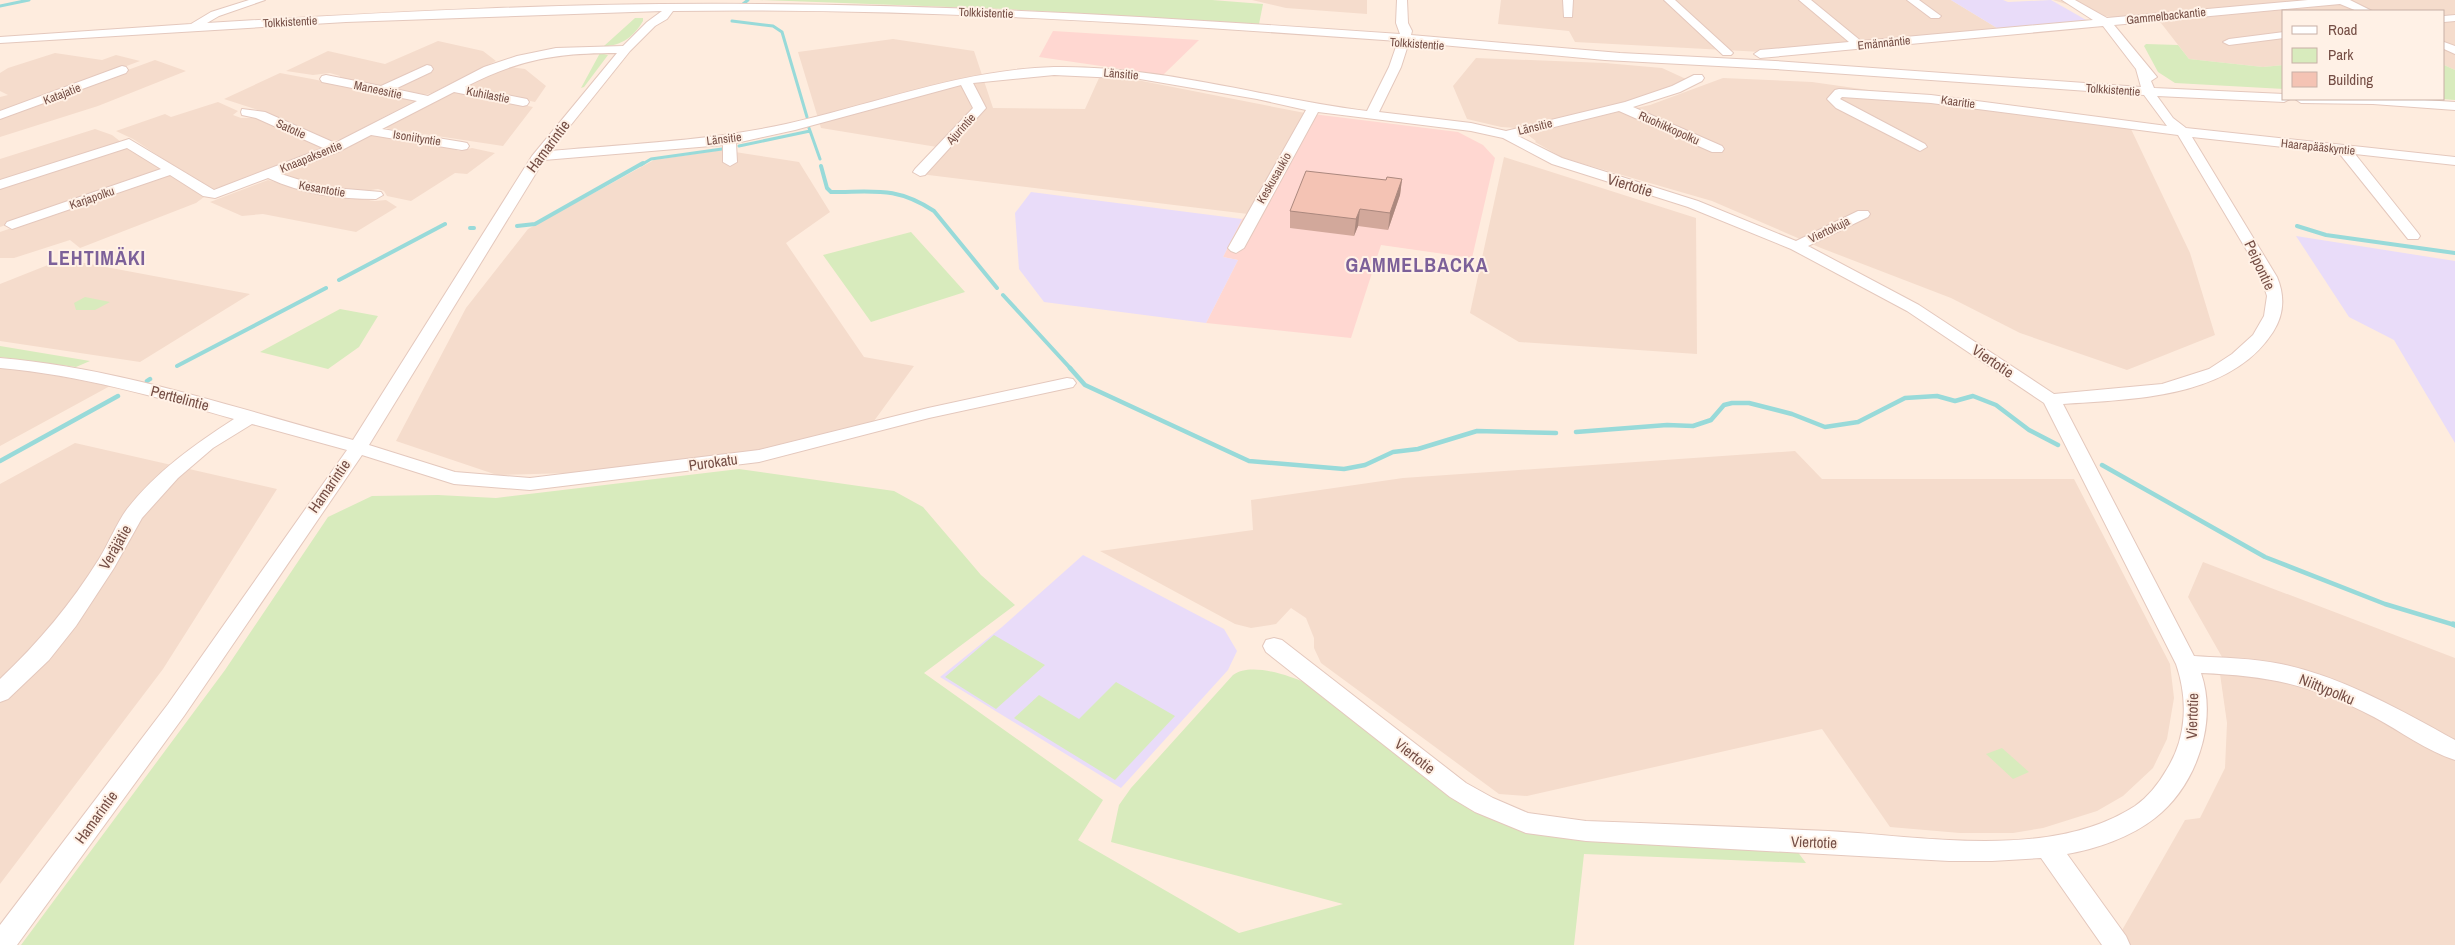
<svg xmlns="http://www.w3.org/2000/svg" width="2455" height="945" font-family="'Archivo Narrow',sans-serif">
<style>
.residential{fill:#f5dccc}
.commercial{fill:#ffd7d1}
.education{fill:#e9dcf9}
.green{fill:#d8ebbd}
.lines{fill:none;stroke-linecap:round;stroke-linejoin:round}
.stream-far3{stroke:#98dad9;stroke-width:3}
.stream-far2{stroke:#98dad9;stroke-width:4}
.stream-far1{stroke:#98dad9;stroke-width:4.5}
.stream{stroke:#98dad9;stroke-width:5.5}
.minor-casing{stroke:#e4c8bd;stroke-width:2}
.minor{fill:#fff;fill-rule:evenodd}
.wall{fill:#d2a89b}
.shaded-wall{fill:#ab887e}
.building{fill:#f4c3b4;stroke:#ab887e}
.labels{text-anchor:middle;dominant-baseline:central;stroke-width:4;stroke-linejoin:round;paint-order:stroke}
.far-street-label{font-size:12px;fill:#754e45;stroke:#fff1e6}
.street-label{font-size:15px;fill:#754e45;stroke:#fff1e6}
.district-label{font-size:20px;font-weight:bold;letter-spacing:1px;fill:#7c6099;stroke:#fff1e6}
</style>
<rect width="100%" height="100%" fill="#feecde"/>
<path class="residential" d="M1252 0H1367V14L1286 8Z
M1501 0H1951L1997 28 1762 52 1575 42 1569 31 1498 24Z
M2053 0H2455V70L2444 65V11H2284V65L2263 67 2189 59 2161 23 2104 16Z
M893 39 974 51 993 108 1085 109 1099 78 1137 80 1305 113 1248 214 912 173 937 147 821 128 798 52Z
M438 41 483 51 496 61 432 93 423 95 339 79 340 76 330 73 313 75 286 71 328 51 385 64Z
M55 53 102 60 116 55 140 61 0 113V97L8 95 0 91V73L8 68Z
M1476 58 1605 63 1662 68 1686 79 1660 91 1596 111 1516 128 1501 127 1467 119 1453 86Z
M155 60 186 71 98 106 0 137V118L35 107 96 82 112 79 128 72 125 71Z
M503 66 525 69 546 86 535 102 464 87Z
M280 73 312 79 416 100 342 139 333 141 324 139 255 109 224 99Z
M1723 78 1812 82 2130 127 2190 253 2215 335 2127 370 2020 333 1951 298 1821 248 1712 201 1563 158 1535 142 1536 141 1528 135 1544 128 1650 105Z
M459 92 533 107 503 146 384 128 450 93Z
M218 102 238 111 233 115 241 118H259L321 146 320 148 224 186 210 190 133 139 116 131 165 114 171 117Z
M95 129 112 135 121 142 0 183V159Z
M370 135 443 145 459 151 472 148 495 153 467 174 455 173 411 201 387 196 384 191 378 189 357 192 313 185 283 176 284 172Z
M126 147 162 169 155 174 0 227V187Z
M722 150 799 162 830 212 786 243 864 357 914 366 874 421 758 451 570 473 497 475 396 441 466 308 528 229 654 160Z
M1504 157 1696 218 1697 354 1519 342 1470 313Z
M171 175 204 197 196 203 80 248 70 240 14 258H0V232L161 176Z
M268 180 299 189 375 201 386 200 397 207 356 232 263 214 242 216 210 202Z
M63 259 250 294 140 362 0 341V284Z
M0 367 31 371 110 386 0 446Z
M75 443 277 489 163 669 0 884V484Z
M1795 451 1822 479H2074L2170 664 2174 698 2167 739 2153 768 2123 796 2097 811 2043 828 2013 833H1960L1890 827 1822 729 1527 796 1499 794 1321 663 1314 648V638L1306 618 1291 608 1276 624 1251 628 1235 624 1100 551 1253 530 1251 500 1403 478Z
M2203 562 2455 658V743L2275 666 2222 657 2188 597Z
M2220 674 2282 677 2322 690 2455 756V945H2131L2121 932 2185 820 2200 818 2225 768 2227 723Z"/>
<path class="commercial" d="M1053 31 1199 40 1163 75 1039 57Z
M1305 113 1458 132 1483 145 1495 158 1472 258 1381 245 1351 338 1206 323 1238 260 1223 257 1242 219 1248 214Z"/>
<path class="education" d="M1951 0H2003L2008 2 2051 0 2088 21 1997 28Z
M1031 192 1242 219 1223 257 1238 260 1206 323 1044 302 1019 269 1015 213Z
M2296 236 2455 261V443L2394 340 2349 317Z
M1083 555 1224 629 1237 651 1228 670 1121 788 940 677 1002 627Z"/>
<path class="green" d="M759 0H1212L1263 4 1259 24 1005 9Z
M635 18H643V21C634 36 622 46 604 46Z
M2146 44 2178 45 2189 59 2263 67 2284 65V89L2175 83 2158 72 2144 46Z
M600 53 608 55 584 87 581 88Z
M2444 65 2455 70V100L2442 99H2444Z
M911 232 965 292 871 322 823 255Z
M85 297 110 302 95 310H76L74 303Z
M340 309 378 316 359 347 328 369 260 352Z
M0 346 90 361 76 367 0 357Z
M739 469 894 491 923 507 981 575 1015 605 924 673 1103 800 1078 840 1239 933 1343 904 1111 842 1119 805 1131 788 1233 675C1250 662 1288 675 1306 683L1520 827 1561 838 1797 851 1806 863 1584 854 1574 945H21L225 670 328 517 372 496 438 495 496 498Z
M994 635 1045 665 996 709 945 677Z
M1116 682 1175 716 1115 780 1014 718 1039 695 1079 719Z
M2002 748 2029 772 2013 779 1986 754Z"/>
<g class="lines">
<path class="stream-far3" d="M743 4 748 0
M0 6 29 0
M732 21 773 26 782 32 807 117
M809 128 820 159
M739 146 810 131
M641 165 651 159 722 149"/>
<path class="stream-far2" d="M821 166 827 188 831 192C874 192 896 186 934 211L997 288
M517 226 535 224 643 163
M2297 226 2326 235 2455 253
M470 228H474
M339 280 445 224
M1003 295 1071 369
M177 366 326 288"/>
<path class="stream-far1" d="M1070 368 1085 385 1249 461 1344 469 1365 465 1393 452 1418 449 1477 431 1556 433
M147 381 150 379
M1576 432 1667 425 1693 426 1711 420 1724 405 1732 403H1749L1792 414 1825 427 1858 422 1905 398 1937 396 1955 401 1973 396 1996 405 2029 430 2058 445
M0 461 118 396
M2102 465 2265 557 2385 604 2455 625"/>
<path class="stream" d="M2453 624 2455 625"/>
<g class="minor-casing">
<path id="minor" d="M249 0H265L219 16 207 23C391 12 575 2 759 4 972 5 1186 19 1400 34L1396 23 1397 0H1407L1408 23 1412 31 1411 35 1620 53 1775 61 2141 87 2136 69 2103 26 1760 58 1754 54 1760 50 1849 42 1799 0H1811L1861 41 2093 20 2062 0H2075L2107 18 2308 0H2350L2372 11H2357L2340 4 2114 25 2157 77 2151 81 2154 88 2284 94V99H2290L2284 102 2157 96 2173 118 2186 128 2455 157V165L2355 154 2418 233 2420 236 2418 239H2408L2339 153 2192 137 2277 277C2285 296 2284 315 2273 332 2230 399 2132 399 2063 404L2194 656C2223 658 2252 658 2281 664 2343 677 2400 710 2455 740V760C2427 751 2400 731 2374 717 2312 685 2271 676 2201 673 2218 723 2196 786 2155 818 2131 837 2096 849 2067 854L2126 936 2130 945H2102L2041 858 1992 861H1949L1586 841 1526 833 1475 812 1450 797 1266 652 1263 646 1266 640 1274 638 1282 640 1466 783 1493 798 1528 813 1586 821C1667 824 1747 827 1828 831 1923 836 2050 861 2135 806 2148 797 2159 783 2167 769 2187 737 2188 699 2176 664L2044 403 1907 311 1791 249 1688 207 1552 164 1503 138 1471 131 1318 112 1244 248 1236 253 1231 251 1228 248 1306 110 1257 99 1140 79 1054 75 973 83 986 108 925 175 920 176 913 172 915 169 973 108 961 85 795 130 736 143 737 162 730 166 723 162V145L544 160 369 445 455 472 530 478 759 450 928 408 1067 378 1073 379 1076 383 1073 387 929 418 759 462 530 490 454 484 362 455 184 716 17 945H0V925L168 704 347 450 252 424 213 448 178 478 142 518 114 568 76 626 49 660 8 699 0 702V679C38 643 71 604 99 559 109 543 116 524 127 509 156 472 195 444 234 419 157 397 80 375 0 368V358C120 368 238 409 353 440L532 156 617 53C557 53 519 59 465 87L527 99 529 102 527 105 523 106 454 92 382 129 462 142 467 143 469 146 467 149 462 150 371 135 340 151 281 174 322 187 381 192 383 195 376 199C339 199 302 194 268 178L215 198 203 196 170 175 12 229 5 225 7 222 161 169 127 148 0 189V180L129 139 214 190 323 148 256 118 242 115 241 112 242 109 265 112 335 143 417 101 322 82 320 79 322 76 326 75 381 86 427 65 431 66 433 69 431 72 395 89 428 96 484 67 517 56 556 48 623 46 647 22 662 11 346 22 0 43V37L191 24 211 12ZM673 11C914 7 1157 24 1398 41L1389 67 1367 111C1263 98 1160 65 1054 67 960 70 876 104 786 124 708 141 629 144 550 151L630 51 655 26 667 19ZM1409 42 1605 60 1775 69 2144 95 2167 126 1931 95 1839 89 1835 90 1827 99 1836 108 1920 151 1927 147 1925 144 1840 99 1842 97 1931 103 2178 135 2259 271 2267 296 2264 316 2253 335 2232 354 2209 369 2162 384 2054 394 1919 305 1808 246 1868 217 1870 214 1868 211H1858L1796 241 1698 201 1562 158 1518 136 1619 111 1712 152H1722L1724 149 1722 146 1633 107 1680 92 1702 81 1704 78 1702 75H1694L1672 86 1625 102 1506 131 1471 123 1379 112 1401 67Z
M1563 0H1573L1572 17H1564Z
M1664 0H1675L1731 51 1733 53 1731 55H1723Z
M1907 0H1919L1941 16 1939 18H1931Z
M2455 15V21L2444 22V16Z
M2284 32V38L2229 45 2223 42 2229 39Z
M2444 42 2455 46V54L2444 49Z
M122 66 126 67 128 70 126 73 0 119V111Z
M2295 99H2408L2455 102V110L2373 104 2301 103Z"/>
</g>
<use href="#minor" class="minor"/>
</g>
<path class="wall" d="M1402 179 1400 195 1388 230 1358 226 1354 236 1290 228V211Z"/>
<path class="shaded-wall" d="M1402 179 1400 195 1388 230 1390 213Z
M1360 209 1358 226 1354 236 1356 219Z"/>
<path class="building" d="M1306 171 1386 180 1387 177 1402 179 1390 213 1360 209 1356 219 1290 211Z"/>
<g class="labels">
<g class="far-street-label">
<text transform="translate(986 13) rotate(2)">Tolkkistentie</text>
<text transform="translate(2166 16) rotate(-6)">Gammelbackantie</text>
<text transform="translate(290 22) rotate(-3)">Tolkkistentie</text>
<text transform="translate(1884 43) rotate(-6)">Emännäntie</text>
<text transform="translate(1417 44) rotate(4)">Tolkkistentie</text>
<text transform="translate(1121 74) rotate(5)">Länsitie</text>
<text transform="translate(378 90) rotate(12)">Maneesitie</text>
<text transform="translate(2113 90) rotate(4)">Tolkkistentie</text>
<text transform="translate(62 94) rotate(-21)">Katajatie</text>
<text transform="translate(488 95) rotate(11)">Kuhilastie</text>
<text transform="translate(1958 102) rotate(8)">Kaaritie</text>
<text transform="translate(1535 127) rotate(-14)">Länsitie</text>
<text transform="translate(1669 128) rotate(24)">Ruohikkopolku</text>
<text transform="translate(291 129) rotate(24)">Satotie</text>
<text transform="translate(961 129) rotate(-48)">Ajurintie</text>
<text transform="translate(417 138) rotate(9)">Isoniityntie</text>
<text transform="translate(724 139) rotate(-7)">Länsitie</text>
<text transform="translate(2318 147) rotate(6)">Haarapääskyntie</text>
<text transform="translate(311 157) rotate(-22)">Knaapaksentie</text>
<text transform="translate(1274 178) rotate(-60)">Keskusaukio</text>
<text transform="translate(322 189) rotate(10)">Kesantotie</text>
<text transform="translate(92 198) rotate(-19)">Karjapolku</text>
<text transform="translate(1829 230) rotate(-26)">Viertokuja</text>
</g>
<g class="street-label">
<text transform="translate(548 146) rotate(-53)">Hamarintie</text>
<text transform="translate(1630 185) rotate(17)">Viertotie</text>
<text transform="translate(2260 265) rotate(65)">Peipontie</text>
<text transform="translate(1993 361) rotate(34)">Viertotie</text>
<text transform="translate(180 398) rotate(15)">Perttelintie</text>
<text transform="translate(713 462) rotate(-8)">Purokatu</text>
<text transform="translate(329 486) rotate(-55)">Hamarintie</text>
<text transform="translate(115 547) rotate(-60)">Veräjätie</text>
<text transform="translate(2327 689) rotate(22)">Niittypolku</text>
<text transform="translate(2192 716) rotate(-88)">Viertotie</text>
<text transform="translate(1415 756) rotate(38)">Viertotie</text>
<text transform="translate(96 817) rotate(-54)">Hamarintie</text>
<text transform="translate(1814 842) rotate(2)">Viertotie</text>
</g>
<g class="district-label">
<text x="97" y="257">LEHTIMÄKI</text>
<text x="1417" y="264">GAMMELBACKA</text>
</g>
</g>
<rect x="2282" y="10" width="162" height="90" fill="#fff1e6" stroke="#c8b0a6"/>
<rect x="2292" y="26" width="25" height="8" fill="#ffffff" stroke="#c8b0a6"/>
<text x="2328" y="35" font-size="15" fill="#754e45">Road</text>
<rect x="2292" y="48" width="25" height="15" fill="#d8ebbd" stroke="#c8b0a6"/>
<text x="2328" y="60" font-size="15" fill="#754e45">Park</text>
<rect x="2292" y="72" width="25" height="15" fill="#f4c3b4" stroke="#c8b0a6"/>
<text x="2328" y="85" font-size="15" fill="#754e45">Building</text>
</svg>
